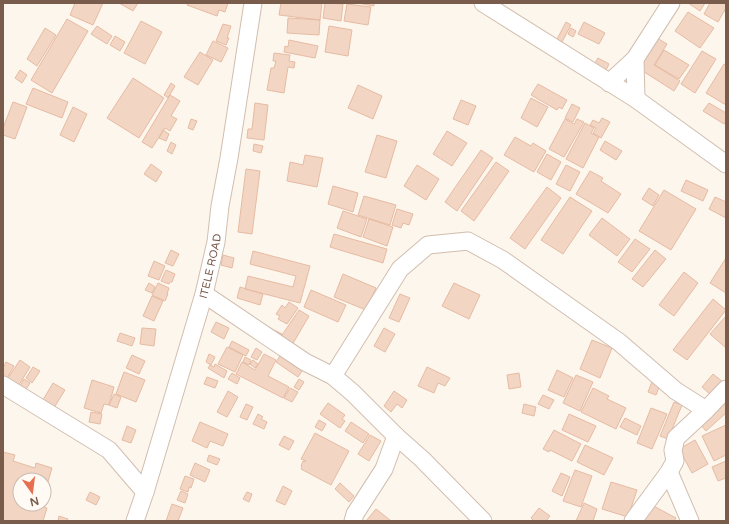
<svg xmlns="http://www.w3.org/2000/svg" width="729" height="524" font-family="'Varela Round',sans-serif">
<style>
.building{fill:#f3d5c3;stroke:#e6bba3}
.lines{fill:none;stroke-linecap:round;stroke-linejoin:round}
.minor-casing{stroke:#d1beb0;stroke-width:19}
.minor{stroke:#fff;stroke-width:17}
.labels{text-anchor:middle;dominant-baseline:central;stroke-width:3;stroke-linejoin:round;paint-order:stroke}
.street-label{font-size:11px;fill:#7a5c4d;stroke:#fffaf3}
</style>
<rect width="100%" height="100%" fill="#fdf6ec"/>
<path class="building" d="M75 3H103L93 25 70 15Z
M119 3H138L133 11Z
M188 3H228L225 12 219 10 217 16 187 5Z
M281 3H322L320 20 279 15Z
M325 3 343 4 341 21 323 18Z
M358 3H374V6Z
M688 3H705L700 11Z
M710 3H726V8L718 22 704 14Z
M347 4 371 7 368 25 344 21Z
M688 12 714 28 700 48 675 31Z
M288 18 320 20 319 35 287 33Z
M67 19 88 31 52 93 31 80Z
M141 21 162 32 145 64 124 53Z
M566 22 571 25 562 42 557 39Z
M584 22 605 33 599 44 578 34Z
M223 24 231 26 227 38H229L226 45 216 41Z
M97 26 112 36 107 44 91 34Z
M329 26 352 30 348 56 325 52Z
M45 28 56 35 37 66 27 59Z
M571 28 576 31 573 37 568 34Z
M115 36 125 42 120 51 110 45Z
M657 38 667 44 654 65 680 81 674 91 638 68Z
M289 40 318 46 315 58 284 52 285 46 288 47Z
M213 41 228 48 221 62 206 55Z
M664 50 689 65 679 79 655 65Z
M702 51 716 59 695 93 681 84Z
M200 52 213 60 198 85 184 77Z
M274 53 290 55 289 61 295 62 294 68 288 67 284 93 267 90 271 68H274L276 61H273Z
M598 58 609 64 604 74 592 68Z
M724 64 726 65V105L706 93Z
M20 70 27 75 22 83 15 78Z
M133 78 164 98 139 138 107 118Z
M171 83 175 86 168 98 164 95Z
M538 84 567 100 562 109 559 107 557 110 531 95Z
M358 85 382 96 373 119 348 108Z
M33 88 68 102 62 118 26 104Z
M170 95 180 101 171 116 177 119 170 131 165 128 152 148 142 142Z
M531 98 548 107 537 127 521 118Z
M461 100 476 106 468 125 453 119Z
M13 102 27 107 15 139 3 135V128Z
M255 103 268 105 264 140 247 138 248 129H252Z
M709 103 726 113V121L724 124 703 111Z
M572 104 580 108 573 122 565 118Z
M73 107 87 114 74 142 60 135Z
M602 118 610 122 601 138 593 133 596 128 590 125 593 120 599 123Z
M191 119 197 121 193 130 188 128Z
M565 119 574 124 577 119 584 122 564 157 549 149Z
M585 123 594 128 591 133 599 137 583 168 566 159Z
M163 130 169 134 166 141 159 138Z
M447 131 467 143 452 166 433 154Z
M377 135 397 141 386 178 365 172Z
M515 137 531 146 533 143 546 151 534 172 504 155Z
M605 141 622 151 616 160 600 150Z
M171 142 176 145 172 154 167 151Z
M254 144 263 146 261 153 253 151Z
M481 150 493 158 457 211 445 202Z
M547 154 561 162 551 180 537 172Z
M305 155 323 158 317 187 287 181 290 162 303 165Z
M496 162 509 171 474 221 461 211Z
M151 164 162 172 156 182 144 174Z
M417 165 439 179 426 200 404 186Z
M566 165 580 172 570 191 556 184Z
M246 169 260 171 252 234 238 232Z
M590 171 603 178 601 181 621 194 608 213 576 194Z
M686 180 708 190 703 201 681 191Z
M333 186 358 193 353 212 328 204Z
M547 187 561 198 525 249 510 238Z
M649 188 659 195 653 206 642 199Z
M664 190 696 209 671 250 639 231Z
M364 196 396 205 390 225 358 215Z
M570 197 592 211 563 254 541 240Z
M715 197 726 202V218L709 209Z
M397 209 413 214 409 225 403 223 401 228 392 225Z
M343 211 367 219 361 237 337 228Z
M602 218 630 239 617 256 589 235Z
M369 219 393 227 387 246 363 237Z
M334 234 387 249 383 263 330 247Z
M635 239 650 249 632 272 618 262Z
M171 250 179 254 173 266 165 263Z
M655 250 666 259 643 287 632 279Z
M253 251 310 266 300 303 245 289 248 276 293 287 296 276 250 264Z
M223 255 234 258 232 268 221 265Z
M726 258V293L710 283Z
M154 261 165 266 159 280 148 276Z
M166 270 175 274 172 282H170L169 284 161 281Z
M684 272 698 283 674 316 659 305Z
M343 274 376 288 366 310 334 297Z
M149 283 155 287 152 293 145 290Z
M158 283 169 288 167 294H168L165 301 152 295Z
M454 283 480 295 469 319 442 306Z
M240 287 263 294 260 305 237 298Z
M311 290 346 305 338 322 304 307Z
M400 294 410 298 399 322 389 318Z
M152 296 163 301 154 321 143 316Z
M713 299 726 310 687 360 673 350Z
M289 302 298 308 287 324 278 319 280 316 276 314 282 305 285 308Z
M299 310 309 316 292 345 280 338Z
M726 316V348L710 334Z
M216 322 229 328 224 339 211 332Z
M142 328 156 329 154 346 140 344Z
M270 328 282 334 279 341 267 334Z
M384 328 395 334 385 352 374 346Z
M120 333 135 338 132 346 117 341Z
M592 340 612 348 600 378 580 369Z
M232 341 249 350 246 356 229 347Z
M227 347 243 355 235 372 218 364Z
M256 348 262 352 257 360 251 357Z
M209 354 215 357 211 365 206 362Z
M264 354 276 360 268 376 289 387 283 398 236 374 242 362 255 370Z
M132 355 145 361 139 374 126 368Z
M280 356 302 371 298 377 276 362Z
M245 357 251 360 249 365 243 362Z
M20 360 30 367 17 388 6 381Z
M253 360 258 364 255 368 250 364Z
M6 362 14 366 7 378 3 375V368Z
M215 364 227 371 224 378 208 368 210 365 214 367Z
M33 367 40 371 32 383 26 378Z
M427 367 450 378 445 386 438 383 434 393 418 386Z
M557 370 573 378 564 397 548 390Z
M124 372 145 380 136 402 116 394Z
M232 373 240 378 237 384 228 379Z
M519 373 521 387 509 389 507 375Z
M713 374 723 382 711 395 702 387Z
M576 375 593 382 580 411 563 403Z
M207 377 218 381 215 388 204 384Z
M24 379 30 383 25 391 19 388Z
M299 379 304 382 299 390 294 387Z
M653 379 661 382 656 395 648 392Z
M92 380 114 387 109 405 104 404 101 413 84 408Z
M53 383 65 390 52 411 40 405Z
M290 388 298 392 292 402 284 398Z
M593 388 609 396 607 399 626 408 616 429 581 412Z
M228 391 238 397 227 417 217 412Z
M394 391 407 400 402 408 397 404 391 412 384 406Z
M114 394 121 397 117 408 109 405Z
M543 395 554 400 549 409 538 404Z
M674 402 682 405 668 439 660 436Z
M725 402 726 413 706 431 700 424Z
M328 403 345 415 342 419 345 421 340 428 320 414Z
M246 404 253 407 247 420 240 417Z
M524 404 536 407 534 416 522 413Z
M651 408 667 414 652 449 637 443Z
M91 412 102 414 100 424 89 422Z
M258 414 263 417 261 419 267 422 264 429 253 424Z
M569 414 596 426 588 442 562 430Z
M625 418 641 426 637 435 620 427Z
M319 420 326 424 322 431 315 427Z
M200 422 228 434 223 446 210 441 207 448 192 441Z
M351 422 369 434 363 443 345 431Z
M726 425V455L714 461 702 436Z
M127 426 136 430 131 443 122 440Z
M554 430 581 444 572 461 550 450 549 452 543 449Z
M315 433 349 451 331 485 301 469 302 467 301 466 303 461 305 462 306 461 301 459Z
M370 435 381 441 369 461 358 454Z
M284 436 294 441 289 450 279 445Z
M695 440 708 464 692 473 679 449Z
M585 445 613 458 604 475 577 462Z
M3 452 15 455 13 461 35 468 36 463 52 468 44 495V480H20V504H41V506L47 508 43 521H3Z
M209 455 220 459 217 465 207 461Z
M726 461V478L718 481 712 467Z
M195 463 210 470 205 482 190 475Z
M575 470 592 476 581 507 563 501Z
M561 473 570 477 562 496 552 491Z
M185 476 194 479 191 488 189 487 188 492 180 489Z
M611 482 637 490 628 517 602 509Z
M340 483 354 496 349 502 335 489Z
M283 486 292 491 285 505 276 501Z
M181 491 188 494 185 503 177 500Z
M90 492 100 497 96 505 86 500Z
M247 492 252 494 249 502 243 499Z
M584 503 597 509 593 521H576Z
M648 503 676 518 674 521H638Z
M172 504 183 508 178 521H166Z
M539 508 550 516 546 521H534L531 518Z
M376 509 390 520V521H366Z
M59 516 68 519 67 521H58Z"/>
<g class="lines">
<g class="minor-casing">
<g id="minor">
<path d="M483 3 636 99 726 164"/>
<path d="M635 59 636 99"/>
<path d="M609 83 635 59 671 3"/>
<path d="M204 294 305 362 333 376 353 393 396 436 422 459 483 521"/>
<path d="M333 376 400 269 428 245 468 241 503 260 619 342 676 391 706 410"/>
<path d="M3 385 109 450 145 492"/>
<path d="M669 472 690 521"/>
<path id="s1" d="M135 521 145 492 204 294 216 242 220 206 229 158 253 3"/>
<path d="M353 521 355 514 384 469 396 436"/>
<path d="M633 521 669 472 675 461 673 450 676 438 706 410 726 389"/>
</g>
</g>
<use href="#minor" class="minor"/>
</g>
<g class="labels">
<g class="street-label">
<text stroke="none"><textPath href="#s1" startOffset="266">ITELE ROAD</textPath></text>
</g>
</g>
<rect width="729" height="524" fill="none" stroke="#7a5c4d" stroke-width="8"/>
<g transform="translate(32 492) rotate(166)"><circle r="19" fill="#fffaf3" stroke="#cabbb1"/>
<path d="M0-3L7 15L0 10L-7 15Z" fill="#e76f51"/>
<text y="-6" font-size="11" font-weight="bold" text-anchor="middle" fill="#7a5c4d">N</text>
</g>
</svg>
